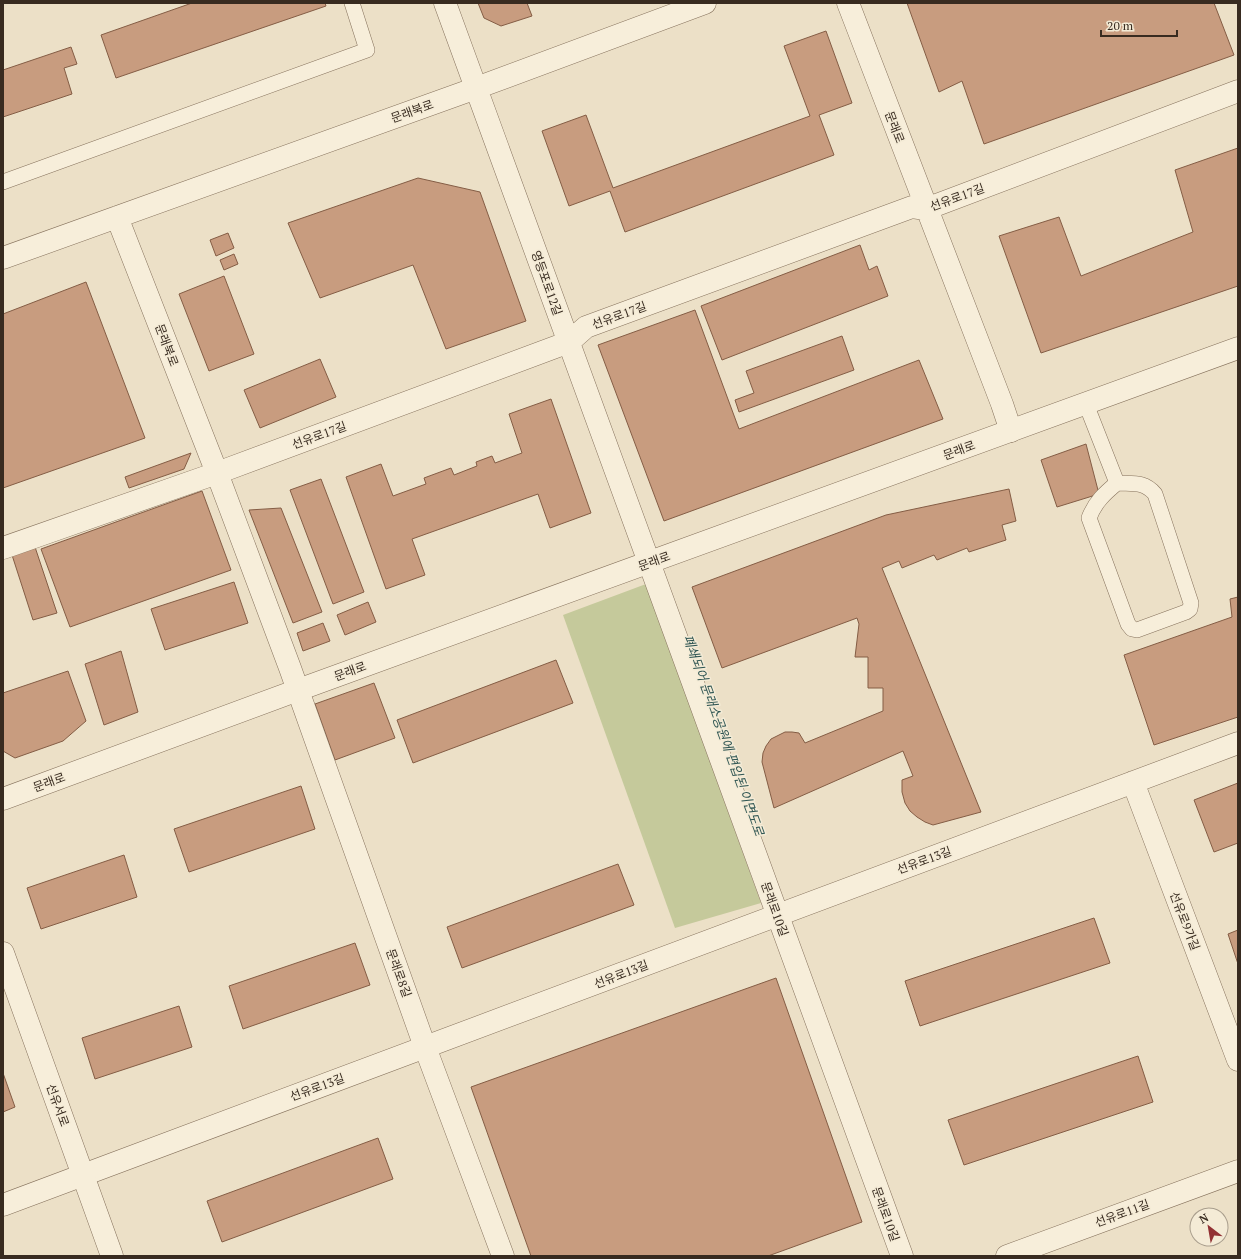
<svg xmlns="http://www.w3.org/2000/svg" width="1241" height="1259" font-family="'PT Serif','Noto Sans KR',serif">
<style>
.green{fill:#c5c99b}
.building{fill:#c89c7f;stroke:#845d45}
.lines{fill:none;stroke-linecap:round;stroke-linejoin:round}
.service-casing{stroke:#86725d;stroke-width:16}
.minor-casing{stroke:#86725d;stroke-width:23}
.tertiary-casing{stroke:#86725d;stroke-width:23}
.service{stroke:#f7eeda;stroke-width:15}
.minor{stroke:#f7eeda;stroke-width:22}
.tertiary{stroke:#f7eeda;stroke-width:22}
.labels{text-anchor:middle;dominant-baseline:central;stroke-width:3;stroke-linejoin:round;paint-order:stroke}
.street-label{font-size:12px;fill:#382b20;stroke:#f4ebd6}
.water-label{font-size:13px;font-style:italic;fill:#305653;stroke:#f4ebd6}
</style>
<rect width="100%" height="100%" fill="#ece0c7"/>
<path class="green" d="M646 584 761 903 675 928 563 615Z"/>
<path class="building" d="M192 3H325L326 6 116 78 101 35Z
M478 3H527L532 16 501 26 484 18Z
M907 3H1214L1234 55 984 144 962 81 939 92Z
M826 31 852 103 819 115 834 155 625 232 610 191 569 206 542 131 586 115 613 188 810 116 784 46Z
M71 47 77 64 64 68 72 94 3 117V70Z
M1238 148V286L1041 353 999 236 1059 217 1081 276 1193 232 1175 170Z
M418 178 480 192 526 321 446 349 413 265 320 298 288 223Z
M228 233 234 248 216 256 210 240Z
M860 245 869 270 877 266 888 296 722 360 701 306Z
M234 254 238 264 224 270 220 260Z
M224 276 254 354 209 371 179 294Z
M86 282 145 438 3 488V314Z
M695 310 739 429 919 360 943 419 664 521 598 345Z
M842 336 854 370 739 412 735 400 754 393 746 371Z
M320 359 336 397 260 428 244 390Z
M551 399 591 513 550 528 538 494 412 539 425 575 386 589 346 477 381 464 393 496 426 484 424 478 451 468 454 475 477 466 476 462 492 456 495 463 522 453 509 414Z
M1086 444 1099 494 1057 507 1041 460Z
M191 453 184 469 129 488 125 477Z
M321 479 364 592 333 604 290 490Z
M1009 489 1016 521 1002 525 1006 540 969 552 967 548 937 560 934 555 902 568 899 561 882 568 981 812 933 825 925 822 917 817 910 811 905 803 902 792V780L913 776 903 751 774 808 762 762 763 753 766 746 771 739 785 732H792L799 733 805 743 883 711V688H868V657H855L859 624 857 618 722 668 692 587 886 515Z
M202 491 231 570 70 627 41 549Z
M281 508 322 612 293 623 249 510Z
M35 547 57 613 33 620 12 555Z
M234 582 248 623 165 650 151 609Z
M1238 597V717L1154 745 1124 655 1232 617 1230 599Z
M368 602 376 622 345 635 337 615Z
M323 623 330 641 303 651 297 633Z
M121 651 138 712 104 725 85 664Z
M556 660 573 703 413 763 397 720Z
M68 671 86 721 63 741 15 758 3 751V693Z
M374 683 395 738 335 760 315 704Z
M1238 783V843L1214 852 1194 800Z
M301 786 315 829 189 872 174 829Z
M124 855 137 897 41 929 27 888Z
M618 864 634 905 462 968 447 927Z
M1094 918 1110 963 920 1026 905 981Z
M1238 930V964L1228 934Z
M355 943 370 985 243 1029 229 986Z
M776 978 862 1222 768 1256H531L471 1087Z
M179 1006 192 1047 95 1079 82 1038Z
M1138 1056 1153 1102 964 1165 948 1120Z
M3 1073 15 1107 3 1112Z
M378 1138 393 1179 222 1242 207 1201Z"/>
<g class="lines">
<g class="service-casing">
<path id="service" d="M3 182 367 50 352 3
M1086 404 1117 483C1105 493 1095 502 1089 518L1128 624 1132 629 1137 630 1186 612 1190 609 1191 603 1155 494C1144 481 1133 484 1117 483"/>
</g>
<g class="minor-casing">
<path id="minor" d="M445 3 902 1256
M848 3 1002 404 1011 431
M117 217 217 473 290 668 425 1047 503 1256
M3 258 468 91 705 3
M3 548 217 473 569 342 586 327 912 207 926 209 1238 91
M1133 782 1238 1060
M3 1205 1238 743
M1007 1256 1238 1171"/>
</g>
<g class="tertiary-casing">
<path id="tertiary" d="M3 799 298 690 1238 348
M3 953 112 1256"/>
</g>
<use href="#service" class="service"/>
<use href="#minor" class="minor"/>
<use href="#tertiary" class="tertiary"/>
</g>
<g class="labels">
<g class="street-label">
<text transform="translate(412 111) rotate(-20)">문래북로</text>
<text transform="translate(895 127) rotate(69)">문래로</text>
<text transform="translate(957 197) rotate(-20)">선유로17길</text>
<text transform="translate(547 283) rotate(70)">영등포로12길</text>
<text transform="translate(619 315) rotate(-20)">선유로17길</text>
<text transform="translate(167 345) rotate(69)">문래북로</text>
<text transform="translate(319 435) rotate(-20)">선유로17길</text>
<text transform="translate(959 450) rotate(-20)">문래로</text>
<text transform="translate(654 561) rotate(-20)">문래로</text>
<text transform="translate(350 671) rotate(-20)">문래로</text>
<text transform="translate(49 782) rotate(-20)">문래로</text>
<text transform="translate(924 860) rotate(-20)">선유로13길</text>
<text transform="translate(775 909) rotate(70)">문래로10길</text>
<text transform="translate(1185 921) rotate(69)">선유로9가길</text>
<text transform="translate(399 973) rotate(70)">문래로8길</text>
<text transform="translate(621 974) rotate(-21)">선유로13길</text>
<text transform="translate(317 1087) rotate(-20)">선유로13길</text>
<text transform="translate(58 1105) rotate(70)">선유서로</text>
<text transform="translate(1122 1213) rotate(-20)">선유로11길</text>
<text transform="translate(886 1214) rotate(70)">문래로10길</text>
</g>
<g class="water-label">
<text transform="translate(724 735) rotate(70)">폐쇄되어 문래소공원에 편입된 이면도로</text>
</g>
</g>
<rect width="1241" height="1259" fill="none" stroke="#382b20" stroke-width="8"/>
<g transform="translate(1209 1227) rotate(329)"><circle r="19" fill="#f4ebd6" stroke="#a99e8d"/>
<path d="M0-3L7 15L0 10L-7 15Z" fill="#923133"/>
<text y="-6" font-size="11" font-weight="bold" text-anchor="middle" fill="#382b20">N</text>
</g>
<path d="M1101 30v6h76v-6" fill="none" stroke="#382b20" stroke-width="2"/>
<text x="1107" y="30" font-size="12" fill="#382b20" stroke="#f4ebd6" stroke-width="3" paint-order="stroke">20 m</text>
</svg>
